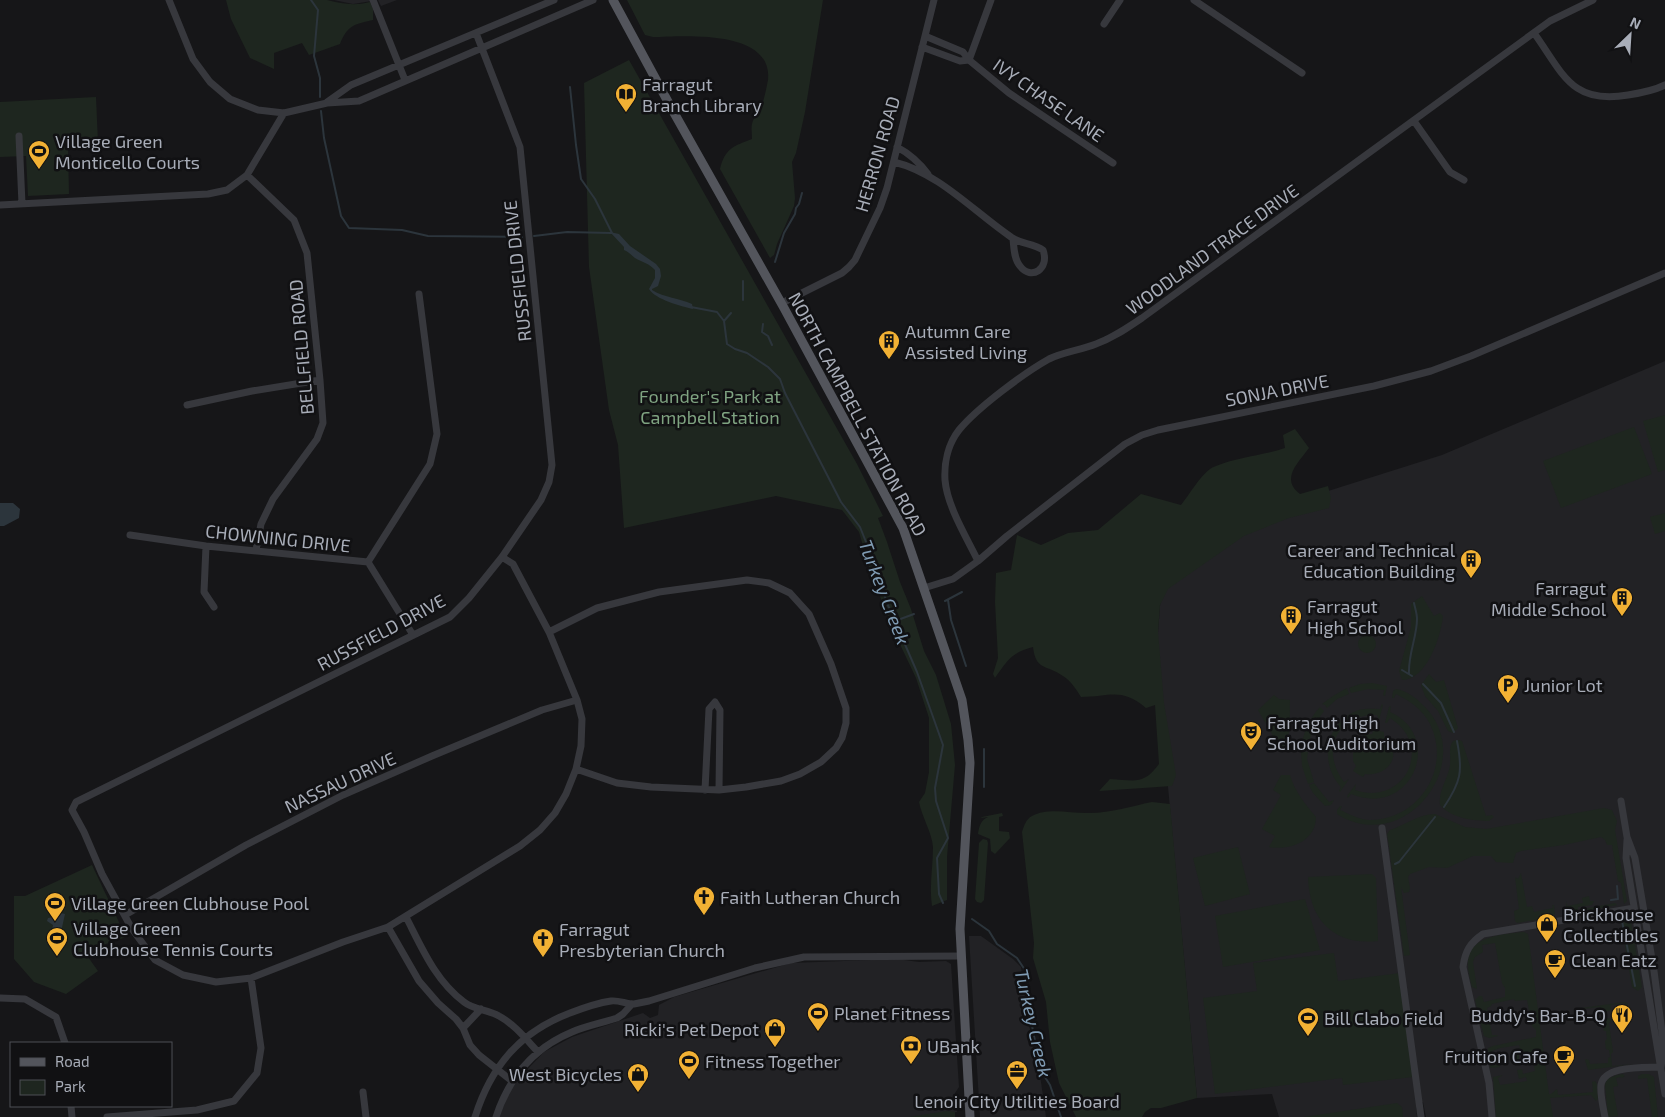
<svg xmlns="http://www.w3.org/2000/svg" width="1665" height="1117" font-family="'Exo 2',sans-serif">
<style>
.built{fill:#222225}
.green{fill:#1e261f}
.water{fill:#2c353c}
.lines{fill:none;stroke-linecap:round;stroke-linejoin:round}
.stream{stroke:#2c353c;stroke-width:2}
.minor{stroke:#37383d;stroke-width:7}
.major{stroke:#53555c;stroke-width:9}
.labels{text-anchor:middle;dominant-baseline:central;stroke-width:5;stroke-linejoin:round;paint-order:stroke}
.poi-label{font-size:18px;fill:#a8adb8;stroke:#111113;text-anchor:start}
.street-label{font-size:18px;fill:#a8adb8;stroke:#111113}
.park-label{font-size:18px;fill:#7fa381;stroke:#111113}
.water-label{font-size:19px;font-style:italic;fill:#7f9bb3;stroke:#111113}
</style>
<rect width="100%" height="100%" fill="#161618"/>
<path class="built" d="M334 0H397L381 6 378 0 353 4Z
M1665 361V1117H1426L1423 1102 1416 1104 1417 1117H1279L1272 1094 1197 1098 1156 658 1162 580 1306 498 1442 455Z
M969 936H981L1013 959 1021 967 1029 1026 1037 1054 1046 1117H980Z
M897 959 919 962 946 961 951 964 959 1087 955 1093 957 1112 920 1117H499L511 1089 521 1076 544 1052 572 1037 640 1014 643 1013 650 1018 658 1015 659 1005 674 997 791 963Z"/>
<path class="green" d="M226 0H327C343 4 354 6 370 2L373 9V20C354 24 347 26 340 44L309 55 302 43 274 53V69L250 58 231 19Z
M627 0H823L805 112 796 153 792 162 795 198 794 206 777 244 774 255 770 258 720 169C725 148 734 146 752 139 752 134 751 128 752 124 753 119 757 114 760 110 764 101 766 90 768 80 773 29 685 36 653 37L645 35Z
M629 60 857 464 883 516 878 518 887 542 900 582 911 609 924 651 936 675 951 724 955 765 947 857V900L932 906C929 887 933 867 933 847 932 833 922 817 919 802L925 793 929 772V718L916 678 897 638 872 577 859 532 842 510 776 496 624 528 618 445 609 410 589 267 584 83Z
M96 97 98 143 68 148 69 194 28 196 26 156 0 157V102Z
M1665 415V470L1658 472 1643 421Z
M1634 427 1652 474 1561 508 1543 461Z
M1295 429 1309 448C1298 463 1280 479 1300 494L1328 486 1331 498 1329 508 1289 518 1244 536 1168 589 1160 605 1158 632 1164 703 1176 775 1172 786 1099 791 1110 779C1134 780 1143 786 1159 764L1155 705 1146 708C1121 687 1110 697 1081 697 1076 689 1071 681 1063 676 1046 664 1036 671 1033 647 1012 652 1007 661 995 678L993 674 998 658 995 602 996 573 1011 570 1017 535 1041 545 1068 533 1098 530 1141 494 1181 505C1189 495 1200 476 1210 469 1226 459 1265 455 1285 448L1283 435Z
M1665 513V531L1655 534 1650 517Z
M1422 596 1434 616 1440 613 1443 616C1441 636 1427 680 1402 680L1399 671 1411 627V604Z
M1358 644a9 9 0 1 1 18 0a9 9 0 1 1-18 0Z
M1429 674 1436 682 1444 680 1458 728 1453 733 1448 731 1438 711 1425 696 1421 685Z
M1372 683 1387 686 1385 696 1383 695 1384 690 1368 689 1351 693 1349 688 1360 684Z
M1347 688 1349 694 1337 699 1327 708 1325 705 1322 704 1333 696Z
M1396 689C1408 691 1417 699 1425 707 1478 762 1405 857 1337 814V810L1340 806H1342L1340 810C1349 814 1360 820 1370 820 1419 820 1452 768 1430 724 1423 710 1409 700 1396 694L1394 698H1392L1393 691Z
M1274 695 1279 699 1290 700C1289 717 1293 737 1281 750L1258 710Z
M1382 704 1383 705 1379 720 1377 715C1337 713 1320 751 1344 782L1349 779 1340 792 1339 791 1341 787C1319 763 1325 724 1356 711 1364 708 1372 709 1380 709Z
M1391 706 1390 712C1445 736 1412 819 1351 794L1348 798 1347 796 1356 784 1355 790C1404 807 1435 746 1390 718L1387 723H1385L1389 707Z
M1320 707 1324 711C1315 723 1310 734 1308 750L1301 749C1303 733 1309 719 1320 707Z
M1374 730 1384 732V737C1404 753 1389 777 1365 774L1363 777 1353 771 1356 766 1353 761V747L1364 735 1372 734Z
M1458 740 1462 741 1486 816 1492 815 1494 817 1489 821C1474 821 1451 818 1440 805 1438 791 1448 779 1450 765 1451 757 1448 747 1453 741Z
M1301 751 1308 752 1307 759 1314 782 1308 784 1302 766Z
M1281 775H1290C1295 792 1305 804 1316 817 1316 841 1290 851 1269 847L1275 836 1262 829 1281 795 1273 790Z
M1314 783 1329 802 1334 800 1331 805 1325 806 1313 793 1309 785Z
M1152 802 1170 804 1197 1098 1161 1108H1151L1145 1112 1142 1117H1076L1059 1083 1050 1042 1046 1002 1033 958 1034 943 1022 832C1024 826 1026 819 1032 816 1049 807 1072 814 1090 813 1111 813 1132 806 1152 802Z
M1604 808 1612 810 1617 821 1615 830 1627 901 1624 904 1621 883 1618 881 1612 845H1607L1605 840 1601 837 1564 845 1521 851 1516 853 1513 863 1496 862 1491 856H1473L1447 868 1429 867 1410 874 1408 877 1410 888 1409 892 1404 893 1401 887 1410 955 1404 956 1388 840 1387 834 1390 830C1405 825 1419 814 1435 814L1465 827 1486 829Z
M1002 813 1003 816 999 817V831L1009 832 1010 838 995 854 991 851 990 839 978 834C979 826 981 820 988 817L981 818 982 817Z
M983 839 987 840 988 843 984 900 981 903 977 902 975 899 979 843Z
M1238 847 1250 894 1205 906 1193 858Z
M92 865 126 937 103 945 88 957 98 971 66 994 34 982 14 959V896H25Z
M1521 873 1527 907 1532 906 1534 912 1553 908 1552 905H1554L1555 914 1552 917 1517 923 1515 921 1514 911 1519 909 1515 877 1518 879Z
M1372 874 1376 878 1378 941C1334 946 1309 920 1308 877Z
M1589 896 1590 901H1594L1592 905 1578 907V910L1615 903 1617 905 1569 914 1566 913V901L1567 906 1583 903 1582 898Z
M1305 899 1320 950 1223 967 1215 916Z
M1623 914H1628L1630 916 1642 987 1638 991 1632 987 1621 922Z
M1524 932 1528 934 1529 941 1549 1094H1551L1557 1089 1558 1095 1593 1092 1592 1082 1595 1081 1597 1084 1598 1099 1596 1101 1591 1095 1550 1098 1553 1117H1496L1493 1077 1503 1075 1498 1078 1500 1085 1527 1081 1526 1077 1519 1079 1517 1070 1522 1069 1523 1074 1535 1071 1534 1066 1537 1065 1535 1057H1532L1531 1052 1519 1055V1060L1515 1062 1512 1050 1520 1048 1519 1045 1500 1048 1492 1051 1495 1065 1499 1064 1500 1067 1492 1068 1490 1067 1487 1053 1488 1048 1493 1046 1536 1037V1030L1532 1026 1527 1000 1515 1001 1514 999 1492 1004 1491 1006 1487 1008 1492 1035H1497L1498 1036 1489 1038 1484 1036 1475 1000 1479 996H1482L1484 1002 1505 997V988L1502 983 1495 943 1482 945 1483 952 1475 957 1473 962 1477 989 1472 987C1470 979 1467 969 1468 960 1471 935 1505 934 1524 932Z
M1334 953 1338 981 1400 973 1413 1077 1343 1085 1342 1078 1215 1094 1203 998 1257 991 1253 963Z
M1625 1002 1628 1004 1627 1008 1625 1003 1611 1005V1010L1606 1012 1607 1018 1612 1019 1609 1024 1613 1052 1611 1054 1612 1066 1633 1064 1588 1070 1585 1060 1586 1059 1589 1060 1590 1064 1608 1063V1058L1610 1057 1609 1050 1606 1049 1605 1041 1607 1039 1606 1031H1604L1603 1022 1605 1020 1604 1013 1601 1012 1600 1007 1582 1009V1015H1580L1579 1010 1581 1008Z
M1642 1074H1649L1654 1077 1658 1117H1652L1647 1078 1638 1079V1076Z
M1617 1075 1623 1074 1625 1076 1622 1078 1621 1077 1616 1078 1618 1086 1613 1087 1618 1116 1608 1117 1605 1085 1607 1079Z
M1397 1103 1402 1107 1403 1117H1304Z
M947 1111 955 1112V1117H909Z"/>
<path class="water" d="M610 232 619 234 630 246 656 264 660 269 661 276 658 286 652 289V290C665 298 679 298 692 304L693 309C681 306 656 300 649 289L655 278V270C650 264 642 262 635 258 631 255 629 252 624 250V247Z
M0 503H13L20 509 19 518 4 526H0Z
M56 912 65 914 61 932 52 930 53 925 47 921 48 918 54 917Z"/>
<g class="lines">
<path class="stream" d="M311 0 318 10 314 56 320 78V97
M570 87 576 145 581 179 595 199 612 233
M321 111 324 138 341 216 349 228 402 230 428 236 522 237
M534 236 567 232 611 233
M775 262 784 233 795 214 796 208 799 204 802 193
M743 281V300
M691 307 717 312 724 321
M731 313 724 321 727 344 735 349 747 353 768 367 780 379 785 393 841 502 860 527 870 552 887 603 917 672 943 745 935 788 936 801 948 838 937 858 939 894 943 903
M763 324 762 332 768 336 772 345
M948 600 951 620 966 666
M945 601 962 592
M895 621 914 614
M1402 670 1412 676
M1409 674C1408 654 1417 637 1417 619 1417 613 1415 608 1414 603
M1423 684 1441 703 1454 732
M984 749V787
M1444 807C1461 782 1463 771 1457 741
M1395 864 1399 862 1435 817
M1611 900 1618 899 1617 886
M972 919 989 931 997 944 1017 958 1025 970 1033 1032 1043 1074 1050 1085 1061 1117
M1622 921 1635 986"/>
<path class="minor" d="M169 0 193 59 210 82 230 99 258 110 284 113 327 103 359 101 593 0
M373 0 405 80
M1194 0 1302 73
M1104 24 1120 0
M476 33 520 147 552 465 549 482 541 500 502 557 469 598 450 617 76 802 72 810 84 832 102 874 132 929 155 960 183 975 216 982 251 978 343 942 388 927 520 846 540 830 555 813 566 794 576 769 581 746 582 719 577 700 549 632 513 564 502 557
M1534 33C1563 73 1571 105 1628 95 1641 93 1653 91 1665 85
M925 36 963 52 969 60 1009 93 1113 163
M922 47 960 61 969 60
M969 60 991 0
M327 102 351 85 554 0
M1414 121 1450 172 1464 180
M19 136 22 204
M897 147C910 154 919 162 928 174
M894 162C939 173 973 211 1011 237 1020 244 1033 243 1043 250 1050 269 1031 281 1020 266 1014 259 1014 248 1013 239
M247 175 294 220 307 253 320 380 323 423 317 439 273 499 261 524 256 550
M0 205 208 194 227 190 247 175 284 113
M782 303 842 273 849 267 855 260 880 208 887 188 934 0
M187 405 252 391 320 380
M130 535 206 546 368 562 413 635
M206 546 204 592 214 607
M978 561C967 538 947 506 945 480 944 463 948 444 959 430 977 408 1024 373 1049 359 1063 352 1081 350 1096 344 1113 338 1127 328 1142 318L1550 21 1593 0
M368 562 430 464 437 434 419 294
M924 588 953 579 978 561 1007 536 1125 444 1142 435 1158 430 1374 386 1431 371 1471 356 1665 273
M549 632 597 608 659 592 747 580 769 583 790 593 809 614 831 664 846 708V723L842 738 836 748 821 762 800 774 781 781 746 787 719 790 651 787 617 783 576 769
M705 790 709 709 715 702 720 710 719 790
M1621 801 1627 837 1635 858 1654 971 1664 1047 1661 1067
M1382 828 1421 1117
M1627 840 1626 858 1665 1094
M125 915 246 845 343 795 432 756 542 710 577 700
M406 917C422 948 435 980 464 1002 474 1010 487 1009 499 1016 514 1024 526 1039 538 1052
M388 927 419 981 438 1003 456 1019 463 1028 470 1045 479 1055 512 1081
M0 998 25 999 56 1017 65 1043
M463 1028 481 1009
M363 1092 366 1117
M71 1106 72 1117
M107 1117 197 1110 234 1101 257 1073 261 1048 251 978
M475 1117C491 1066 520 1032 570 1013 583 1008 597 1003 611 1001 619 1000 626 1004 634 1004 639 1003 644 1002 649 1001L755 968 804 957 961 956
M496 1117C509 1078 533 1048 572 1032 586 1026 602 1023 617 1018L623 1014 632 1004
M1492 1117 1489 1083 1463 967C1465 951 1470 943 1483 934L1634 908
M1605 1117C1603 1107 1600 1095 1601 1085 1604 1065 1645 1068 1661 1067"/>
<path class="major" d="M613 0 673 111 784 308 903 528 962 700 968 740 970 763 960 929 970 1117"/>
</g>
<defs>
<g id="library-pin" transform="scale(1.125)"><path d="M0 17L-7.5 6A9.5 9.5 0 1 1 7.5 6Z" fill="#f2b134" stroke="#111113"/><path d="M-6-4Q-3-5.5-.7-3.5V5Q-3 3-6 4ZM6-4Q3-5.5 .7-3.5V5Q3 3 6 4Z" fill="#111"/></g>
<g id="stadium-pin" transform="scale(1.125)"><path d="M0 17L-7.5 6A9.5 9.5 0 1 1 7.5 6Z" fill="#f2b134" stroke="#111113"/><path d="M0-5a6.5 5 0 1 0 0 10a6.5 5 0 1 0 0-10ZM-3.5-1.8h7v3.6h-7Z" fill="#111"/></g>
<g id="building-pin" transform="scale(1.125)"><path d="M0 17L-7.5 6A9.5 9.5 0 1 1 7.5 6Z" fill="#f2b134" stroke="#111113"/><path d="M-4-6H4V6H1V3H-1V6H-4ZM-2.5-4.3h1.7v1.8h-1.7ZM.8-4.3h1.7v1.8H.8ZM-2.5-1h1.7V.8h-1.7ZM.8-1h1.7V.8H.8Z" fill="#111"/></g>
<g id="parking-pin" transform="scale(1.125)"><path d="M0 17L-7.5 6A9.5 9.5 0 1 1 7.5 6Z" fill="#f2b134" stroke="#111113"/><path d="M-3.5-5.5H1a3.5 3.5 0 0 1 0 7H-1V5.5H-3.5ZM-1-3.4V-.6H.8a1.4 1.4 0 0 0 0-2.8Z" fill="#111"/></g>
<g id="theatre-pin" transform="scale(1.125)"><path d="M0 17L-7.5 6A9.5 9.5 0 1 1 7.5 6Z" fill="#f2b134" stroke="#111113"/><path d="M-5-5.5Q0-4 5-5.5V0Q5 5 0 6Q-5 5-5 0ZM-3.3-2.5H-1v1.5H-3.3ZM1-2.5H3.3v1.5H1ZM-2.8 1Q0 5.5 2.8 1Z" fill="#111"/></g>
<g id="church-pin" transform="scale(1.125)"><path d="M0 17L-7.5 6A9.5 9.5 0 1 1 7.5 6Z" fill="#f2b134" stroke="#111113"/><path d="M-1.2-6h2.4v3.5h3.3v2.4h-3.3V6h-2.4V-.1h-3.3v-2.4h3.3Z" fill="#111"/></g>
<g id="shop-pin" transform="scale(1.125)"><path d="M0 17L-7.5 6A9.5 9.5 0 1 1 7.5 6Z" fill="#f2b134" stroke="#111113"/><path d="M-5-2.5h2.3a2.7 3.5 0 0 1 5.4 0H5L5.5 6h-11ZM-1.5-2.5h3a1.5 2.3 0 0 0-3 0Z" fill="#111"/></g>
<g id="cafe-pin" transform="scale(1.125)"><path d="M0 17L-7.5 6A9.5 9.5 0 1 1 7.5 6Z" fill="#f2b134" stroke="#111113"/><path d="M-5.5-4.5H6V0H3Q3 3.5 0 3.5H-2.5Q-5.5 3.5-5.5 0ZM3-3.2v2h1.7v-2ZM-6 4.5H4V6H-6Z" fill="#111"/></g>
<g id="restaurant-pin" transform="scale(1.125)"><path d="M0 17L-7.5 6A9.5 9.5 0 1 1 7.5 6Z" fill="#f2b134" stroke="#111113"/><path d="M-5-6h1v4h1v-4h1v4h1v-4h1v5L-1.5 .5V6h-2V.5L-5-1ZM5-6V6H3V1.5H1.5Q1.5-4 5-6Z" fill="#111"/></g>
<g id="bank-pin" transform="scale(1.125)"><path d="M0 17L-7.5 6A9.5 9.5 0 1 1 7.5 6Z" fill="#f2b134" stroke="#111113"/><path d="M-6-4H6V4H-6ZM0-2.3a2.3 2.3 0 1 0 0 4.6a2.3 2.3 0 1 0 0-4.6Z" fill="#111"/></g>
<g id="office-pin" transform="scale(1.125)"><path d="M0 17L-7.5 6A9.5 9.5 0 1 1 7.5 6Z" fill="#f2b134" stroke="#111113"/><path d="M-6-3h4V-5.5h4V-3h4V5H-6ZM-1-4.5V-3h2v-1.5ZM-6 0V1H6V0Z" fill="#111"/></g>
</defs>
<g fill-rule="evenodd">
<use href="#library-pin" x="626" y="94"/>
<use href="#stadium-pin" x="39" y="151"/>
<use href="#building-pin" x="889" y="341"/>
<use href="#building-pin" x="1471" y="560"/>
<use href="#building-pin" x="1622" y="598"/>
<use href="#building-pin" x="1291" y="616"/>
<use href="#parking-pin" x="1508" y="685"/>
<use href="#theatre-pin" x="1251" y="732"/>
<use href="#church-pin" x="704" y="897"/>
<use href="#stadium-pin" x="55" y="903"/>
<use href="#shop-pin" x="1547" y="924"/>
<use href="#stadium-pin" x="57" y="938"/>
<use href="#church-pin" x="543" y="939"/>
<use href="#cafe-pin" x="1555" y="960"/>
<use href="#stadium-pin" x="818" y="1013"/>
<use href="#restaurant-pin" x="1622" y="1015"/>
<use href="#stadium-pin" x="1308" y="1018"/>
<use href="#shop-pin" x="775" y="1029"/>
<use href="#bank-pin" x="911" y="1046"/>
<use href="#cafe-pin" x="1564" y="1056"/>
<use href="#stadium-pin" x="689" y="1061"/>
<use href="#office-pin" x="1017" y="1071"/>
<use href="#shop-pin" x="638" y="1074"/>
</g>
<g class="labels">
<g class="poi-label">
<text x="642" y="84">Farragut<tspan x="642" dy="21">Branch Library</tspan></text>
<text x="55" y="141">Village Green<tspan x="55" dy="21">Monticello Courts</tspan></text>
<text x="905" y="331">Autumn Care<tspan x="905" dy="21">Assisted Living</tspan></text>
<text x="1455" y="550" text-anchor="end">Career and Technical<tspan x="1455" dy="21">Education Building</tspan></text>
<text x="1606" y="588" text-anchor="end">Farragut<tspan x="1606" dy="21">Middle School</tspan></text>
<text x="1307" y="606">Farragut<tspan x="1307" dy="21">High School</tspan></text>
<text x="1524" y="685">Junior Lot</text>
<text x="1267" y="722">Farragut High<tspan x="1267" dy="21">School Auditorium</tspan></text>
<text x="720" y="897">Faith Lutheran Church</text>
<text x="71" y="903">Village Green Clubhouse Pool</text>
<text x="1563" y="914">Brickhouse<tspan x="1563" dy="21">Collectibles</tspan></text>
<text x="73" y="928">Village Green<tspan x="73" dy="21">Clubhouse Tennis Courts</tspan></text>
<text x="559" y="929">Farragut<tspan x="559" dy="21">Presbyterian Church</tspan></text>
<text x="1571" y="960">Clean Eatz</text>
<text x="834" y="1013">Planet Fitness</text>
<text x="1606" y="1015" text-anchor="end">Buddy's Bar-B-Q</text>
<text x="1324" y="1018">Bill Clabo Field</text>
<text x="759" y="1029" text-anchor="end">Ricki's Pet Depot</text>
<text x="927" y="1046">UBank</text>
<text x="1548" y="1056" text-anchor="end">Fruition Cafe</text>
<text x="705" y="1061">Fitness Together</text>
<text x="622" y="1074" text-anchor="end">West Bicycles</text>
<text x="1017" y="1101" text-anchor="middle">Lenoir City Utilities Board</text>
</g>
<g class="street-label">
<text transform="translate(1049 100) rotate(35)">IVY CHASE LANE</text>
<text transform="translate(877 154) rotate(-74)">HERRON ROAD</text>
<text transform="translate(1212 249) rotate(-36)">WOODLAND TRACE DRIVE</text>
<text transform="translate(517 271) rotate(-96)">RUSSFIELD DRIVE</text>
<text transform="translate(301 347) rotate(-95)">BELLFIELD ROAD</text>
<text transform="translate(1277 390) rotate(-11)">SONJA DRIVE</text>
<text transform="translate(858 414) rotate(62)">NORTH CAMPBELL STATION ROAD</text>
<text transform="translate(278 538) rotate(6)">CHOWNING DRIVE</text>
<text transform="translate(381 632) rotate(-28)">RUSSFIELD DRIVE</text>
<text transform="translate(340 782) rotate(-25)">NASSAU DRIVE</text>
</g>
<g class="park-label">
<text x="710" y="396">Founder's Park at<tspan x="710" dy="21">Campbell Station</tspan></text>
</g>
<g class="water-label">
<text transform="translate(885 592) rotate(69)">Turkey Creek</text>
<text transform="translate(1034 1023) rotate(77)">Turkey Creek</text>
</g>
</g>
<rect x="10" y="1042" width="162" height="65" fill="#111113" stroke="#4d4f55"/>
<rect x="20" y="1058" width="25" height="8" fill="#53555c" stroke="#4d4f55"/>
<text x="55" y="1067" font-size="15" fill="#a8adb8">Road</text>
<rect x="20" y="1080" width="25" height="15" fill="#1e261f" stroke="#4d4f55"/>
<text x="55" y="1092" font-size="15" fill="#a8adb8">Park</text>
<g transform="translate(1630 35) rotate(25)" stroke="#111113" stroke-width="4" paint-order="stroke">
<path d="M0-4L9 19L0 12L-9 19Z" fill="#a8adb8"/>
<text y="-8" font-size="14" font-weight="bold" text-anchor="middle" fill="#a8adb8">N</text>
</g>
</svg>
